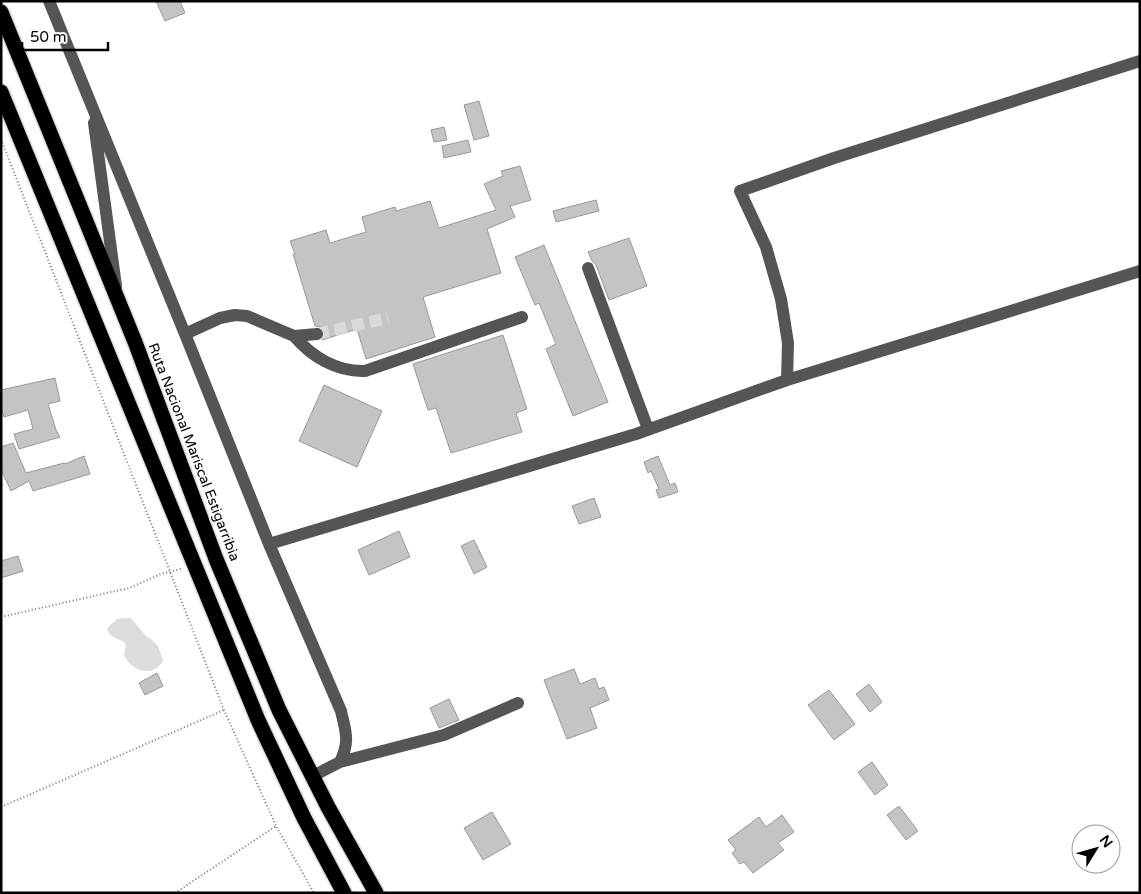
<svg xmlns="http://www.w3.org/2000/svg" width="1141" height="894" font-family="'Varela Round',sans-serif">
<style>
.green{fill:#dcdcdc}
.building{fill:#c4c4c4;stroke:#999}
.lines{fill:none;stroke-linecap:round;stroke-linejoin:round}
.minor-tunnel{stroke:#d9d9d9;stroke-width:12;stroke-dasharray:12 6;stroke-linecap:butt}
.highway-casing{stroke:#dbdbdb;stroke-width:18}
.path{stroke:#777;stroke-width:2;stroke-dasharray:1 2.5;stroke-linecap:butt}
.minor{stroke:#555;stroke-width:12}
.highway{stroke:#000;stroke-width:15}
.labels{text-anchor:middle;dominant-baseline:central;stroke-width:4;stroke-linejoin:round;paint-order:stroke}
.street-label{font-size:14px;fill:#000;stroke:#fff}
</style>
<rect width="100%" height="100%" fill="#fff"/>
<path class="green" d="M126 618H131L147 637 151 639 158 646 163 660C154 679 131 671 124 655L126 646 124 642C116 638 109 637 107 628L117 619Z"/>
<path class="building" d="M156 1H180L185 13 165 21Z
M479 101 489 136 474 140 464 105Z
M444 127 447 140 434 142 431 130Z
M468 140 471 152 444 158 442 146Z
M520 166 531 200 510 206 515 217 487 229 501 273 423 297 435 337 366 359 357 329 322 340 325 333 321 327 315 326 293 254H295L290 241 326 230 330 243 366 232 362 217 395 207 396 211 430 201 439 228 496 210 484 184 503 176 501 171Z
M596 200 599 211 556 222 553 211Z
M629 238 647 286 609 300 596 265 592 261 588 252Z
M544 245 608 402 573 416 546 349 556 344 539 303 535 305 515 257Z
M503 335 527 409 516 413 522 432 451 453 436 408 428 410 413 364Z
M55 378 60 401 48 404 56 430 60 437 19 449 14 434 33 429 28 410 4 417 1 408V390Z
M324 385 382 411 357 467 299 441Z
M13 443 26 473 64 463 65 464 84 456 90 474 33 491 29 481 11 491 1 469V447Z
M658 456 670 485 675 483 678 492 659 498 656 490 659 489 651 471 648 473 644 462Z
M594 498 601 517 579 524 572 506Z
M399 531 410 557 369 575 358 550Z
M474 540 487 567 474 574 461 546Z
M18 556 23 571 1 578V561Z
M574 669 580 684 595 678 599 689 604 687 609 700 590 708 597 728 567 739 544 680Z
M157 673 163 686 145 695 139 683Z
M869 684 882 702 870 712 856 694Z
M829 690 855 724 834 740 808 705Z
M449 699 459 720 439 728 430 708Z
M872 762 888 785 875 795 858 772Z
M899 806 918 831 906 840 887 815Z
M492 812 511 844 483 860 464 828Z
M782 815 794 832 778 843 784 850 753 873 744 862 740 864 732 853 736 850 728 840 759 817 766 827Z"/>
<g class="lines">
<path class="minor-tunnel" d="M317 334 388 318"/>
<g class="highway-casing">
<path id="highway" d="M1 12 135 342 216 559 279 710 328 807 376 893
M1 92 258 720 304 818 344 893"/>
</g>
<path class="path" d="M1 139 224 710 276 826
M1 617 129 588 161 574 181 569
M1 807 224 710
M175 893 276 826 314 893"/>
<path class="minor" d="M49 1 185 334 269 544 341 711C346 733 350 741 340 762
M94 123 116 286
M588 268 648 429
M185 334 220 318 235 315 247 316 294 336 317 334
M294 336C312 357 337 372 365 371L522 317
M787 380 788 343 781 299 766 247 740 191 834 158 1140 61
M269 544 636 434 787 380 1140 271
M313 776 340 762 444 735 518 703"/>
<use href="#highway" class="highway"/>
</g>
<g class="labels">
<g class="street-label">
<text transform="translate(194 452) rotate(69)">Ruta Nacional Mariscal Estigarribia</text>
</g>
</g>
<rect width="1141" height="894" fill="none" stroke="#000000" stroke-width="5"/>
<g transform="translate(1096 849) rotate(53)"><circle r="24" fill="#ffffff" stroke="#999999"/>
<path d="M0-4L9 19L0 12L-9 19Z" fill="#000000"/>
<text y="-8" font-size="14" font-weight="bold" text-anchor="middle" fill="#000000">N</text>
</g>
<path d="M22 42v8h86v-8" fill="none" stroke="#000000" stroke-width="2.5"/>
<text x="30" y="42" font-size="15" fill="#000000" stroke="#ffffff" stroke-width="4" paint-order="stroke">50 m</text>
</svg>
